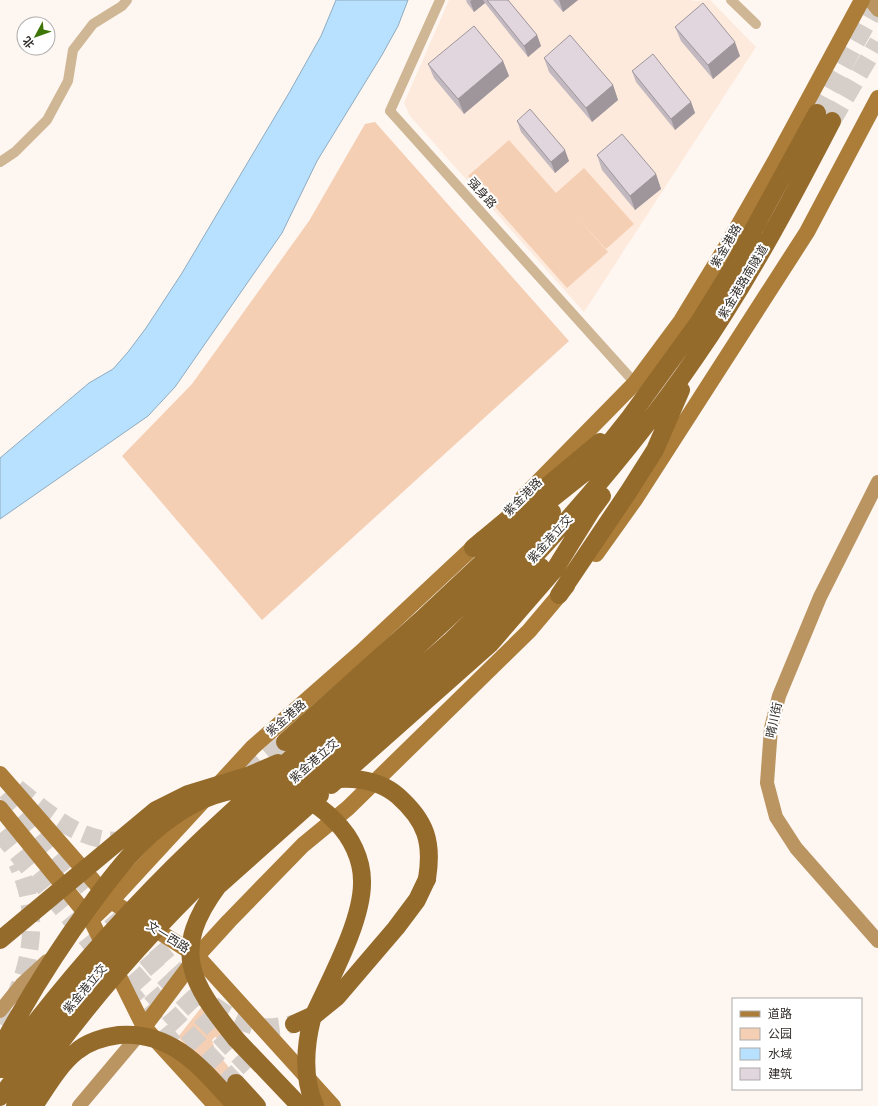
<svg xmlns="http://www.w3.org/2000/svg" width="878" height="1106" font-family="Jost,'Noto Sans SC',sans-serif">
<style>
.built{fill:#fdeadc}
.green{fill:#f5cfb3}
.water{fill:#b7e1ff;stroke:#8fabbf}
.lines{fill:none;stroke-linecap:round;stroke-linejoin:round}
.highway-tunnel{stroke:#d5cec9;stroke-width:18;stroke-dasharray:18 9;stroke-linecap:butt}
.street{stroke:#cfb694;stroke-width:10}
.secondary{stroke:#ba9561;stroke-width:14}
.primary{stroke:#ab7d39;stroke-width:16}
.highway{stroke:#956b2b;stroke-width:18}
.highway-bridge{stroke:#956b2b;stroke-width:18}
.wall{fill:#c2b8bf}
.shaded-wall{fill:#9e969b}
.building{fill:#e1d6de;stroke:#9e969b}
.labels{text-anchor:middle;dominant-baseline:central;stroke-width:4;stroke-linejoin:round;paint-order:stroke}
.street-label{font-size:12px;fill:#322d2a;stroke:#fff}
</style>
<rect width="100%" height="100%" fill="#fef6f1"/>
<path class="built" d="M449 0H692L694 1 710 0 756 47 584 312 410 116 404 103Z"/>
<path class="green" d="M375 122 569 341 262 620 122 456 192 384 309 221 365 124Z
M509 140 556 193 584 168 634 224 606 249 575 215 608 252 567 288 468 176Z
M204 1004 242 1059 227 1042 215 1037 212 1040 215 1050 231 1070 245 1106H243L178 1037Z"/>
<path class="water" d="M336 0H408L398 26 382 55 317 161 282 233 175 387 148 416 0 519V458L89 383 113 369 128 352 146 328 182 273 289 93 321 36Z"/>
<g class="lines">
<path class="highway-tunnel" d="M817 113 878 3
M832 121 878 42
M248 774 285 742
M17 788C51 815 83 846 129 840
M6 792 161 974 250 1068
M0 833 105 961
M138 927C171 963 205 1013 255 1026 268 1029 281 1026 294 1024
M115 952 172 1016 236 1083
M127 988 182 1053
M0 1024C31 976 43 917 17 863"/>
<path class="street" d="M440 0 390 111 635 383
M731 0 756 24
M0 162 15 152 47 120 68 81 73 50 93 24 122 6 127 0"/>
<path class="secondary" d="M870 0 878 10
M878 482 820 597 779 696 771 728 767 783 776 817 796 848 878 941
M0 1011 22 984 47 961
M79 1106 143 1030"/>
<path class="primary" d="M523 497 635 383 681 321 726 247 775 161 862 0
M596 554 636 498 807 232 878 98
M0 774 111 901 197 956 333 1106
M0 808 91 920 144 1027 216 1106
M91 920 111 901 253 747 360 653 482 539
M144 1027 197 956 229 921 303 845 348 808 529 631 567 586"/>
<path class="highway" d="M473 548 600 442
M504 564 552 512
M505 588C573 516 639 440 695 358 747 283 790 202 832 121
M559 595 629 491 655 450 681 390
M285 742 421 620 539 509 588 470 630 417 699 322 733 267 817 113
M331 785 490 644 555 569 591 511 602 496
M307 788C388 717 470 648 541 567
M294 1024 316 1014 337 997 396 928 417 900 427 879
M236 1039 300 1106
M236 1083 257 1106"/>
<path class="highway-bridge" d="M0 940 156 810 188 794 250 775 278 763
M236 1039C190 982 170 951 218 886L320 795
M0 1049C27 999 56 952 90 906 114 873 140 839 174 816 224 781 292 775 336 822 351 837 362 859 362 881 363 921 329 981 312 1019 305 1047 303 1079 315 1106
M0 1069C58 990 123 915 194 847 295 750 406 663 504 564
M0 1097 93 978 172 891 257 811 452 640 505 588
M15 1106C78 1012 155 925 238 848 259 829 281 804 306 789 332 773 375 776 398 796 426 821 433 842 427 879
M34 1106C47 1087 59 1065 77 1051 89 1041 104 1037 119 1035 174 1031 203 1070 236 1106"/>
</g>
<path class="wall" d="M466 0H508L537 35 541 46 528 57 485 3 474 12 467 3Z
M553 0H578L563 12Z
M675 27 740 56 713 79 681 41Z
M544 58 613 85 618 100 592 122 549 72Z
M503 61 509 76 464 114 434 78 428 64Z
M632 71 691 102 695 113 675 130 636 82Z
M517 121 569 161 555 173 521 132Z
M597 155 656 174 661 189 635 210 602 170Z"/>
<path class="shaded-wall" d="M472 0H483L485 3 474 12 470 1Z
M559 0H578L563 12Z
M537 35 541 46 528 57 524 46Z
M735 42 740 56 713 79 708 65Z
M503 61 509 76 464 114 458 99Z
M613 85 618 100 592 122 586 108Z
M691 102 695 113 675 130 671 119Z
M565 150 569 161 555 173 551 162Z
M656 174 661 189 635 210 630 196Z"/>
<path class="building" d="M487 0H508L537 35 524 46Z
M703 3 735 42 708 65 675 27Z
M474 26 503 61 458 99 428 64Z
M570 35 613 85 586 108 544 58Z
M653 54 691 102 671 119 632 71Z
M530 109 565 150 551 162 517 121Z
M622 134 656 174 630 196 597 155Z"/>
<g class="labels">
<g class="street-label">
<text transform="translate(482 193) rotate(48)">强身路</text>
<text transform="translate(726 246) rotate(-60)">紫金港路</text>
<text transform="translate(743 282) rotate(-59)">紫金港路南隧道</text>
<text transform="translate(523 497) rotate(-45)">紫金港路</text>
<text transform="translate(550 539) rotate(-48)">紫金港立交</text>
<text transform="translate(286 718) rotate(-41)">紫金港路</text>
<text transform="translate(774 720) rotate(-78)">晴川街</text>
<text transform="translate(314 761) rotate(-41)">紫金港立交</text>
<text transform="translate(168 937) rotate(32)">文一西路</text>
<text transform="translate(85 989) rotate(-50)">紫金港立交</text>
</g>
</g>
<rect x="732" y="998" width="130" height="92" fill="#ffffff" stroke="#adabaa"/>
<rect x="740" y="1011" width="20" height="6" fill="#ab7d39" stroke="#adabaa"/>
<text x="768" y="1018" font-size="12" fill="#322d2a">道路</text>
<rect x="740" y="1028" width="20" height="12" fill="#f5cfb3" stroke="#adabaa"/>
<text x="768" y="1038" font-size="12" fill="#322d2a">公园</text>
<rect x="740" y="1048" width="20" height="12" fill="#b7e1ff" stroke="#adabaa"/>
<text x="768" y="1058" font-size="12" fill="#322d2a">水域</text>
<rect x="740" y="1068" width="20" height="12" fill="#e1d6de" stroke="#adabaa"/>
<text x="768" y="1078" font-size="12" fill="#322d2a">建筑</text>
<g transform="translate(36 36) rotate(229)"><circle r="19" fill="#ffffff" stroke="#adabaa"/>
<path d="M0-3L7 15L0 10L-7 15Z" fill="#3d7607"/>
<text y="-6" font-size="11" font-weight="bold" text-anchor="middle" fill="#322d2a">北</text>
</g>
</svg>
